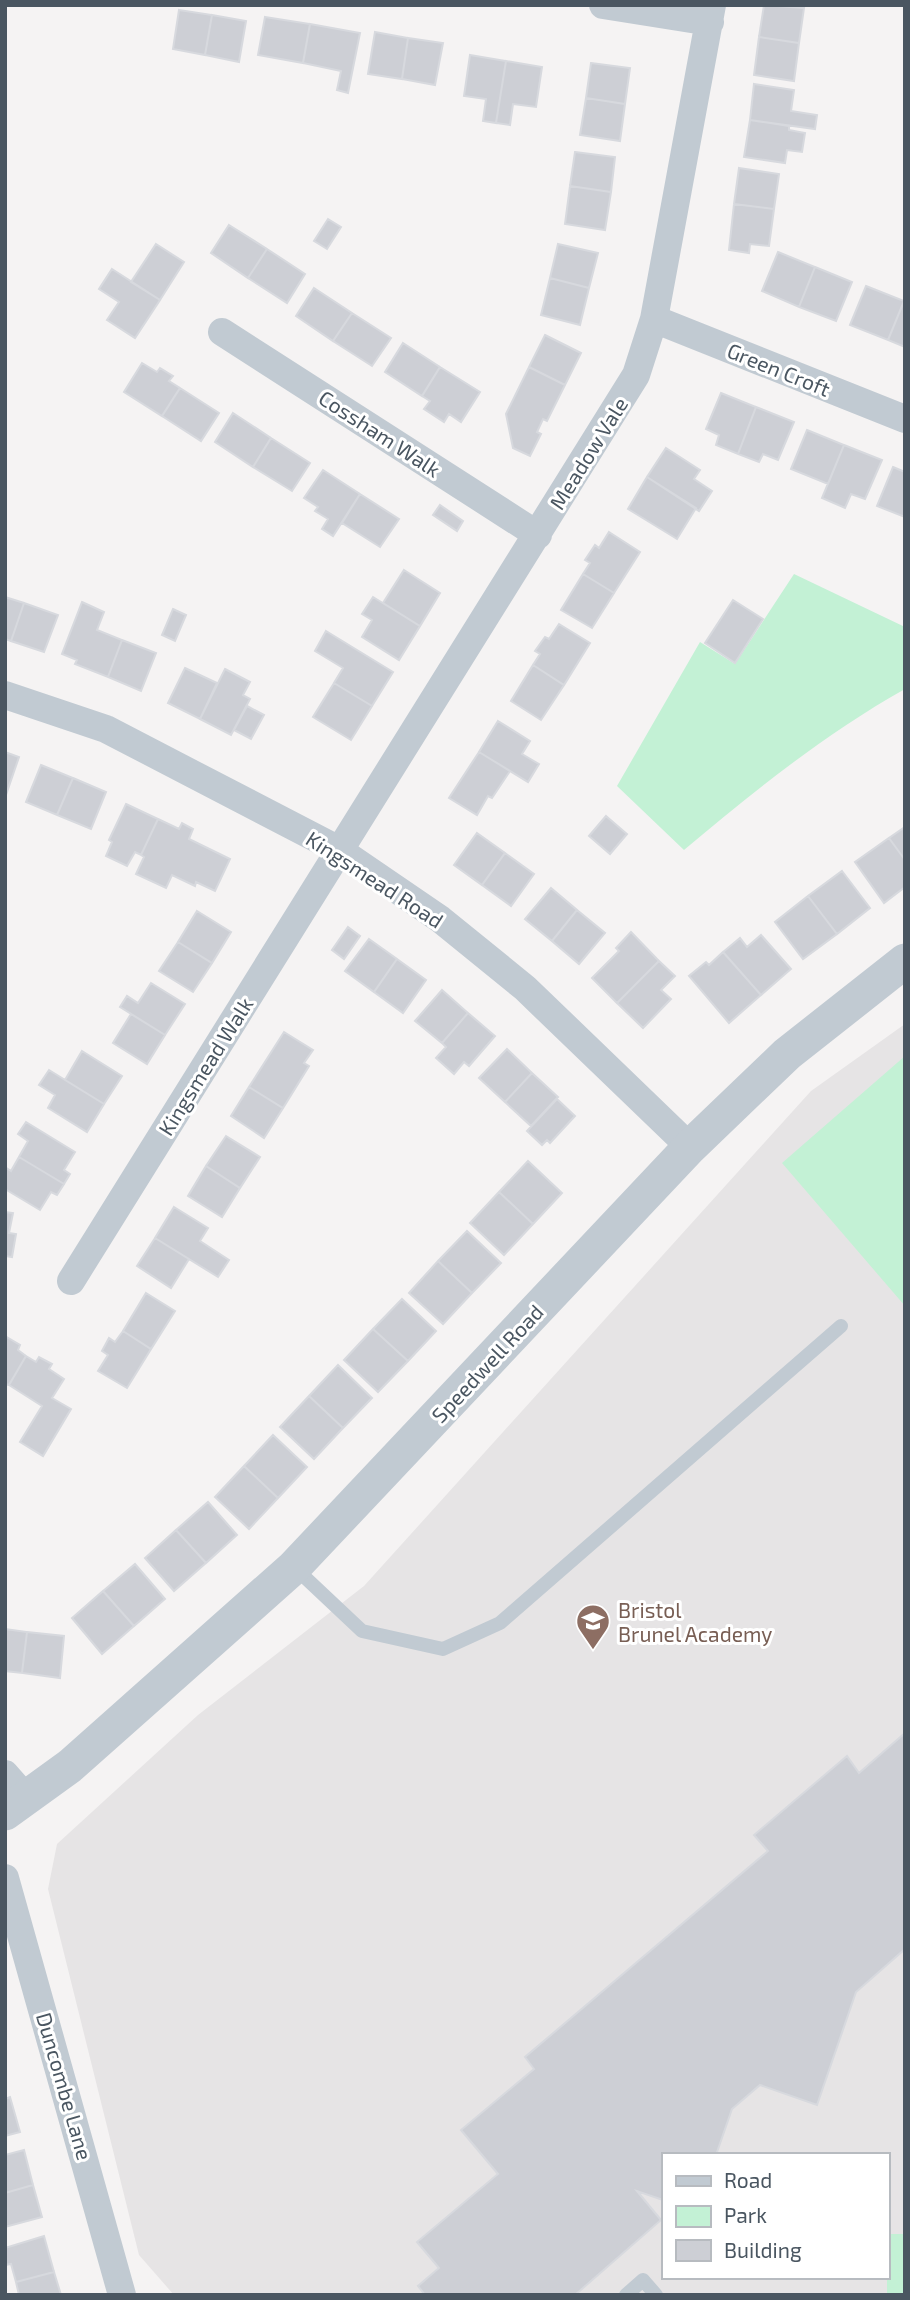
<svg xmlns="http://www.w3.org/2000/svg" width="910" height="2300" font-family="'Exo 2',sans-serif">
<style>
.education{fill:#e6e4e5;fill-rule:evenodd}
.green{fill:#c3f1d5}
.building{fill:#cdcfd5;stroke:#d7d9de;stroke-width:2}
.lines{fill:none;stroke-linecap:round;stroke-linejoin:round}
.service{stroke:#c1cad2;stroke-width:14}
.minor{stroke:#c1cad2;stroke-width:28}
.tertiary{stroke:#c1cad2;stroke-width:35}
.labels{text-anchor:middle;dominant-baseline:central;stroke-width:6;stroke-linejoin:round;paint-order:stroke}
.street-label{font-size:21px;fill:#4a5661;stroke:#fff}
.education-label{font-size:21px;fill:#785e54;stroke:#fff;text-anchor:start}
</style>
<rect width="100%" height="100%" fill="#f5f3f3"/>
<path class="education" d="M905 1024V2295H174L139 2255 48 1889 57 1844 198 1715 364 1586 811 1091ZM663 2155H887V2277H663Z"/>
<path class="green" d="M794 574 905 627V689C825 734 754 791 684 850L617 786 700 642 735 664Z
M905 1056V1306L782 1163Z
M887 2234H905V2295H887Z"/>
<path class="building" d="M764 5 804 8 799 43 759 37Z
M179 10 212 15 205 55 173 49Z
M212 15 246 21 239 62 205 55Z
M265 17 310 24 303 63 258 55Z
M310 24 360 33 348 93 337 90 341 71 303 63Z
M375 32 408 38 402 79 368 74Z
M759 37 799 43 794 81 754 75Z
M408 38 443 43 435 85 402 79Z
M470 55 506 61 496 123 483 121 486 99 464 96Z
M506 61 542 67 536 107 513 104 510 125 496 123Z
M591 63 630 68 625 104 586 98Z
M754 84 794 90 791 111 817 115 815 129 750 120Z
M586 98 625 104 620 141 580 135Z
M750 120 789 126V130L805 133 802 152 787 150 785 163 744 157Z
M575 152 615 157 611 192 570 186Z
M739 168 779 174 774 209 734 204Z
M570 186 611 192 605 230 565 224Z
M734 204 774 209 769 246 750 244 749 253 729 250Z
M328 219 341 227 327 249 314 241Z
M229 225 267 249 248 278 211 253Z
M156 244 184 262 160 300 131 282Z
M558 244 598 253 589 288 550 278Z
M267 249 305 274 287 303 248 278Z
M778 252 815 267 799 307 762 291Z
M815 267 852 282 836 321 799 307Z
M112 269 160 300 135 338 107 320 119 302 99 289Z
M550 278 589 288 580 325 541 315Z
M866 286 904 301 888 340 850 325Z
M314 288 352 313 333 341 296 316Z
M904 301H905V347L888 340Z
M352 313 391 338 372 366 333 341Z
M545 335 581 353 565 385 529 367Z
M403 343 440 367 422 396 385 372Z
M142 363 157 372 160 368 173 376 169 381 180 388 162 416 124 392Z
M440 367 480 392 461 422 449 414 444 422 424 409 430 401 422 396Z
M529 367 565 385 547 421 543 419 537 432 541 434 530 456 513 448 506 414Z
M180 388 219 413 201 441 162 416Z
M721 393 756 407 738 454 716 445 719 435 706 429Z
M756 407 794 422 778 460 763 454 759 462 738 454Z
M233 413 271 438 253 467 215 442Z
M807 430 844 445 828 484 791 469Z
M271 438 310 463 292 491 253 467Z
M844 445 882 460 865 499 851 494 845 508 822 498Z
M666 448 700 470 694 479 712 491 699 511 647 477Z
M893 467 905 472V517L877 506Z
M323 470 360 494 333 536 322 529 328 519 315 511 318 507 304 498Z
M647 477 696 508 677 539 628 509Z
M360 494 399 519 380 547 342 523Z
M440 505 463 521 457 531 433 515Z
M609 532 640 552 614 593 583 574 590 563 585 560 595 545 599 548Z
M404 570 440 593 420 626 383 603Z
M583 574 614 593 592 628 561 610Z
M5 597 24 603 11 641 5 639Z
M373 597 420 626 399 660 362 637 372 620 362 614Z
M733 600 763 619 735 663 705 643Z
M82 602 104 612 97 630 122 640 108 677 75 664 77 660 62 654Z
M24 603 58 615 44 652 11 641Z
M173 609 186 615 175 641 162 635Z
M559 624 590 643 564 685 533 665 540 654 535 651 545 637 549 639Z
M326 631 393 672 372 706 334 683 343 668 315 651Z
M122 640 156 653 141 691 108 677Z
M533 665 564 685 541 720 511 701Z
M185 668 217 683 200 719 168 703Z
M225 669 250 682 243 695 250 699 231 735 200 719Z
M334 683 372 706 351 740 313 717Z
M247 706 264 715 251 739 234 730Z
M498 721 530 741 522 754 539 764 528 782 479 752Z
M5 752 19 757 6 795 5 794Z
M479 752 510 771 492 798 488 796 477 815 449 798Z
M41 765 73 778 57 815 26 802Z
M73 778 106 792 91 829 57 815Z
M126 804 158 819 141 855 135 852 127 866 106 856 112 842 109 840Z
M606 816 627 834 610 854 589 836Z
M158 819 179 829 182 823 193 829 189 839 230 859 215 891 196 882 195 886 172 875 166 888 136 874 144 857 141 855Z
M905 827V860L889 838Z
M477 833 505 853 482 885 454 865Z
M889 838 905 860V887L884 903 855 862Z
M505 853 534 874 511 906 482 885Z
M842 871 870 908 837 934 808 896Z
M551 888 577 910 552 941 525 919Z
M808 896 837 934 803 959 775 922Z
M577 910 605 933 579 964 552 941Z
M197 911 231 932 212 963 178 942Z
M348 927 360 936 344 959 332 950Z
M631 932 659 961 617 1003 592 978 619 951 616 948Z
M761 935 791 969 761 995 723 952 740 938 747 947Z
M369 939 397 959 374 992 345 971Z
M178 942 212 963 193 992 159 971Z
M723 952 761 995 729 1023 689 976 706 962 709 965Z
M397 959 426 980 403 1013 374 992Z
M659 961 675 976 661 990 671 999 643 1028 617 1003Z
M151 983 185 1004 165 1035 120 1007 127 996 138 1003Z
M442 990 468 1013 442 1043 415 1021Z
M468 1013 495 1036 469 1066 464 1062 454 1074 436 1058 446 1047 442 1043Z
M131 1014 165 1035 147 1064 113 1043Z
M284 1032 313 1050 304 1063 309 1066 283 1108 249 1087Z
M507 1049 532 1073 505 1102 479 1078Z
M82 1051 122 1076 104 1104 65 1080Z
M49 1070 104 1104 87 1132 48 1108 55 1095 39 1085Z
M532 1073 558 1097 531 1126 505 1102Z
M249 1087 283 1108 264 1138 231 1116Z
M557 1099 575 1116 550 1143 547 1140 542 1145 527 1131Z
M26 1122 75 1152 64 1170 70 1174 64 1184 19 1157 28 1141 18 1134Z
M226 1136 260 1157 240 1188 206 1166Z
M19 1157 64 1184 57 1195 51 1192 40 1210 5 1189V1167L11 1171Z
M528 1161 562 1193 533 1224 499 1192Z
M206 1166 240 1188 222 1217 188 1196Z
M499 1192 533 1224 504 1255 470 1223Z
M174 1207 208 1228 200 1241 229 1260 218 1277 155 1238Z
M5 1212 13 1213 9 1233 16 1234 12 1257 5 1256Z
M467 1231 501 1263 472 1293 438 1261Z
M155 1238 189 1259 171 1288 137 1266Z
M438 1261 472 1293 443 1324 409 1293Z
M146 1293 175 1311 151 1349 123 1331Z
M402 1299 436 1331 408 1361 373 1329Z
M373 1329 408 1361 378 1392 344 1360Z
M123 1331 151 1349 127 1388 98 1371 108 1355 102 1351 109 1338 115 1342Z
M5 1336 20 1345 18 1350 26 1356 9 1385 5 1384Z
M26 1356 36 1362 39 1357 52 1364 49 1369 64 1379 52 1398 71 1409 43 1456 20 1442 42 1406 9 1385Z
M338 1365 372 1398 343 1428 309 1396Z
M309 1396 343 1428 314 1459 280 1427Z
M273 1435 307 1467 278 1498 244 1466Z
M244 1466 278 1498 249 1529 215 1497Z
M208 1502 237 1535 206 1563 176 1530Z
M176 1530 206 1563 174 1591 145 1558Z
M135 1564 165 1599 134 1626 103 1591Z
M103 1591 134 1626 102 1654 72 1618Z
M5 1629 27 1632 22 1673 5 1671Z
M27 1632 64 1636 60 1678 22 1673Z
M905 1733V1949L856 1992 817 2105 760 2085 732 2109 716 2155H663V2200L637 2191 661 2220 575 2295H425L418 2286 439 2268 417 2242 498 2174 461 2130 534 2069 525 2057 768 1851 754 1835 847 1756 859 1773Z
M10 2097 20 2132 5 2136V2099Z
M24 2150 33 2185 5 2193V2155Z
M33 2185 42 2217 5 2227V2193Z
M44 2236 54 2272 16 2282 11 2264 5 2265V2248Z
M54 2272 61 2295H19L16 2282Z"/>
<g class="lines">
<path class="service" d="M294 1567 362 1631 443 1649 500 1623 841 1326
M626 2295 643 2280 656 2295"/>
<path class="minor" d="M603 5 710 22
M654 319 905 419
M222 332 538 535
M5 695 106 729 339 850 440 919 525 988 690 1147
M71 1281 636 375 654 319 712 5
M5 1774 27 1799
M5 1878 122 2295"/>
<path class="tertiary" d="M5 1813 70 1766 294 1567 690 1147 787 1054 905 961"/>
</g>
<defs>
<g id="school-pin" transform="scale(1.75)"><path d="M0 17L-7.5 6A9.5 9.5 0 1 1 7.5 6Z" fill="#8d6e63" stroke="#fff"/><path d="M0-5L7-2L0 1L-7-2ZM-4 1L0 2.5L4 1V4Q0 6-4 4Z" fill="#fff"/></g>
</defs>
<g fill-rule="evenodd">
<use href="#school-pin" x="593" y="1621"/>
</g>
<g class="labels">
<g class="street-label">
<text transform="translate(779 369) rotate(22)">Green Croft</text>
<text transform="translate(380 433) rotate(33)">Cossham Walk</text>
<text transform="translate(588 453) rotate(-58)">Meadow Vale</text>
<text transform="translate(375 879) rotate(33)">Kingsmead Road</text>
<text transform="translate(205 1066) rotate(-58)">Kingsmead Walk</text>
<text transform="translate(487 1363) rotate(-47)">Speedwell Road</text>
<text transform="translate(65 2086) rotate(74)">Duncombe Lane</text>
</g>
<g class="education-label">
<text x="618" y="1609">Bristol<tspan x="618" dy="24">Brunel Academy</tspan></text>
</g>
</g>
<rect width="910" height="2300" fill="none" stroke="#4a5661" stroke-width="14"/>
<rect x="662" y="2153" width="228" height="126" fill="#ffffff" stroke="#b7bbc0" stroke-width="2"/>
<rect x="676" y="2176" width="35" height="10" fill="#c1cad2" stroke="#b7bbc0" stroke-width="2"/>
<text x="724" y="2188" font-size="21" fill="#4a5661">Road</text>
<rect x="676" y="2206" width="35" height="21" fill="#c3f1d5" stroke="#b7bbc0" stroke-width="2"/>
<text x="724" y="2223" font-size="21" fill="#4a5661">Park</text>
<rect x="676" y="2240" width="35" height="21" fill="#cdcfd5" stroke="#b7bbc0" stroke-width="2"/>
<text x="724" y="2258" font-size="21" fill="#4a5661">Building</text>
</svg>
